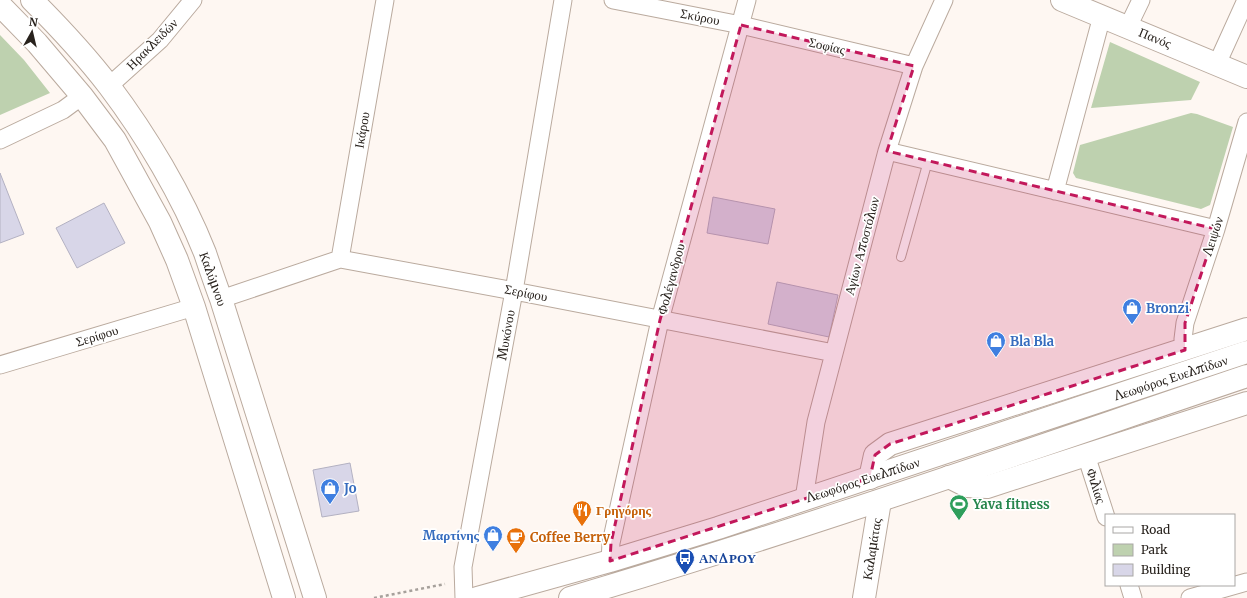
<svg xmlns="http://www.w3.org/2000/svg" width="1247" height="598" font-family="Merriweather,serif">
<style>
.green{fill:#bed1af}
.building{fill:#d8d6e8;stroke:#b3b1c2}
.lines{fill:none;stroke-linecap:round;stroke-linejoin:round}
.lane-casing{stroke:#baaa9e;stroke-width:10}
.street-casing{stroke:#baaa9e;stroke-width:19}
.secondary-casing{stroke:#baaa9e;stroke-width:24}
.primary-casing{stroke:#baaa9e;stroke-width:24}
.path{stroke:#a6a09b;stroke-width:2.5;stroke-dasharray:3 3;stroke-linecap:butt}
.lane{stroke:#fff;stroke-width:8}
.street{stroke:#fff;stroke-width:17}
.secondary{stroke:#fff;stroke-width:22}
.primary{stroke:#fff;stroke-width:22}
.marked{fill:#c2185b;fill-opacity:0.2;stroke:#c2185b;stroke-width:3;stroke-dasharray:8 5;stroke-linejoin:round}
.labels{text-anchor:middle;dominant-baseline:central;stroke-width:3.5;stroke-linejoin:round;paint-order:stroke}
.street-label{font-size:13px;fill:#28221d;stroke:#fff}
.shop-label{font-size:13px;font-weight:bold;fill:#366cbe;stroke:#fff;text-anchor:start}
.leisure-label{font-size:13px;font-weight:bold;fill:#27864d;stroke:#fff;text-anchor:start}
.food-label{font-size:13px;font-weight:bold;fill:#c56008;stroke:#fff;text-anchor:start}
.transit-label{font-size:13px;font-weight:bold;fill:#164399;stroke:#fff;text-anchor:start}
</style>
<rect width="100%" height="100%" fill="#fef7f2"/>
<path class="green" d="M0 35 24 60 50 93 0 115Z
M1110 42 1200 82 1191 100 1091 108Z
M1191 113 1197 114 1233 127 1210 205 1201 209 1076 178 1073 173 1080 145Z"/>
<path class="building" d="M0 173 24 234 0 243Z
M713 197 775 209 768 244 707 233Z
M104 203 125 243 77 268 56 228Z
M777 282 838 295 829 337 768 324Z
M350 463 359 511 322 517 313 470Z"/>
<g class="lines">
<g class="lane-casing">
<path id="lane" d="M901 257 928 161"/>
</g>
<g class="street-casing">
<path id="street" d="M613 0 741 25 914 66
M1128 27 1141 0
M1217 64 1246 0
M109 86 160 40 193 0
M0 140 63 110 82 96
M887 151 1216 229
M1055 191 1102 16
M340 259 385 0
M221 299 340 259 514 291 834 353
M1185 350 1183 339 1185 323 1216 229 1247 122
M0 365 194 307
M1086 455 1106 517
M804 499 816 422 887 151 914 66 944 0
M610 561 611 543 660 320 747 0
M1129 585 1133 598
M464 598 463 567 514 291 563 0
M1190 598 1247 582"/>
</g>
<g class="secondary-casing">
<path id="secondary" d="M32 0C59 27 86 56 109 86 146 135 182 195 205 253 210 268 215 283 221 299L315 598
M1062 0 1247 77
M0 5 37 43 82 96 115 140 160 222 177 260 194 307 284 598
M949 477 967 486 987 487 1247 403
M870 478 875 455 890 444 1247 329
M864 598 880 501"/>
</g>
<g class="primary-casing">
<path id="primary" d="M477 598 610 561 718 528 1247 352
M570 598C798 531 1022 452 1247 376"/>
</g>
<path class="path" d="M374 598 445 584"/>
<use href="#lane" class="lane"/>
<use href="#street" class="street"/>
<use href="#secondary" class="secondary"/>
<use href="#primary" class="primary"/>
</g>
<path class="marked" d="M741 25 914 66 887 151 1216 229 1185 323V350L890 444 875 455 870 478 610 561 611 543 660 320Z"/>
<defs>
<g id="shop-pin" transform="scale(1)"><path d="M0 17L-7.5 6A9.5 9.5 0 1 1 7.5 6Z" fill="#3f7fe0" stroke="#fff"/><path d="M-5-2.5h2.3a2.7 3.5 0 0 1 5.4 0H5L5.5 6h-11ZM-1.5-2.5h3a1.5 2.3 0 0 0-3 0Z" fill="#fff"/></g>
<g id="stadium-pin" transform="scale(1)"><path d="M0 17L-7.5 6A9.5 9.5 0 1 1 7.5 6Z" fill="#2e9e5b" stroke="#fff"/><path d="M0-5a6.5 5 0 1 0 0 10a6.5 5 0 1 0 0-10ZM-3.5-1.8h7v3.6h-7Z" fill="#fff"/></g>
<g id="restaurant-pin" transform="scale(1)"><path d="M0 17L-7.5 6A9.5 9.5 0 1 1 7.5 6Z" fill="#e8710a" stroke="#fff"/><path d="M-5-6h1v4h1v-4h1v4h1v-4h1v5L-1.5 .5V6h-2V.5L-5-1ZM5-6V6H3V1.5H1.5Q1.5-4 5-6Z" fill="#fff"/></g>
<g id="cafe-pin" transform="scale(1)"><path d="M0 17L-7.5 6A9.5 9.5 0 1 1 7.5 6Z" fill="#e8710a" stroke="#fff"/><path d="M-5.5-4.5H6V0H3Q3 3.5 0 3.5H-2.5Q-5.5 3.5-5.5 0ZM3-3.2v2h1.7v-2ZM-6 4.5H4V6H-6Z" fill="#fff"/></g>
<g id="bus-pin" transform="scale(1)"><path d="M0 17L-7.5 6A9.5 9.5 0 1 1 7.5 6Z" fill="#1a4fb4" stroke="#fff"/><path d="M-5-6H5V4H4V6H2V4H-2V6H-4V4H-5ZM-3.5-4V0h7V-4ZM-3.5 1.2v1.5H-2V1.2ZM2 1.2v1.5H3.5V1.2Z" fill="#fff"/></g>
</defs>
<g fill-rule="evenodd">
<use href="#shop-pin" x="1132" y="308"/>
<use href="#shop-pin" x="996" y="341"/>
<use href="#shop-pin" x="330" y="488"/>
<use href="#stadium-pin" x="959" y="504"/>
<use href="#restaurant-pin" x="582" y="510"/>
<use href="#shop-pin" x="493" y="535"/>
<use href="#cafe-pin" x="516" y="537"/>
<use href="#bus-pin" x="685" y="558"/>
</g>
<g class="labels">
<g class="street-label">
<text transform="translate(700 17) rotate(11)">Σκύρου</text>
<text transform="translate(1155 38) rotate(22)">Πανός</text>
<text transform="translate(152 44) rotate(-45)">Ηρακλειδών</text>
<text transform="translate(827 46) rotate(13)">Σοφίας</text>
<text transform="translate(362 130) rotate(-80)">Ικάρου</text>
<text transform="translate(1213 236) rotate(-72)">Λειψών</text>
<text transform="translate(862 246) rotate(-75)">Αγίων Αποστόλων</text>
<text transform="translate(213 279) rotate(70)">Καλύμνου</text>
<text transform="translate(671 279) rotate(-75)">Φολέγανδρου</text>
<text transform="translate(526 293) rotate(11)">Σερίφου</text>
<text transform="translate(506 335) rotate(-80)">Μυκόνου</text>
<text transform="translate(97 336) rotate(-17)">Σερίφου</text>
<text transform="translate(1171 378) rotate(-18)">Λεωφόρος Ευελπίδων</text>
<text transform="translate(863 480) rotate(-18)">Λεωφόρος Ευελπίδων</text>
<text transform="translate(1096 486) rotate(72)">Φιλίας</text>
<text transform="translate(872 549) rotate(-81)">Καλαμάτας</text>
</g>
<g class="shop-label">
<text x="1146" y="308">Bronzi</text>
<text x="1010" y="341">Bla Bla</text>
<text x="344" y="488">Jo</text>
<text x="479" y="535" text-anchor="end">Μαρτίνης</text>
</g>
<g class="leisure-label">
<text x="973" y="504">Yava fitness</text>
</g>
<g class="food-label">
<text x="596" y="510">Γρηγόρης</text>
<text x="530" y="537">Coffee Berry</text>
</g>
<g class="transit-label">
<text x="699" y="558">ΑΝΔΡΟΥ</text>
</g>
</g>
<rect x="1105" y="514" width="130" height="72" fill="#ffffff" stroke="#a9a7a5"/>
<rect x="1113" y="527" width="20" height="6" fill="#ffffff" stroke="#a9a7a5"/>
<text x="1141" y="534" font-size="12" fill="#28221d">Road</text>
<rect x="1113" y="544" width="20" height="12" fill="#bed1af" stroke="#a9a7a5"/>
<text x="1141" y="554" font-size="12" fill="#28221d">Park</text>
<rect x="1113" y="564" width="20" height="12" fill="#d8d6e8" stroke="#a9a7a5"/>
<text x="1141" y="574" font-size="12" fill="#28221d">Building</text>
<g transform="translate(32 32) rotate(8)" stroke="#ffffff" stroke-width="3" paint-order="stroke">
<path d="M0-3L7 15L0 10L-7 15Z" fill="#28221d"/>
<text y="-6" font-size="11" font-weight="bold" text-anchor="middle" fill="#28221d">N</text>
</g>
</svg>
